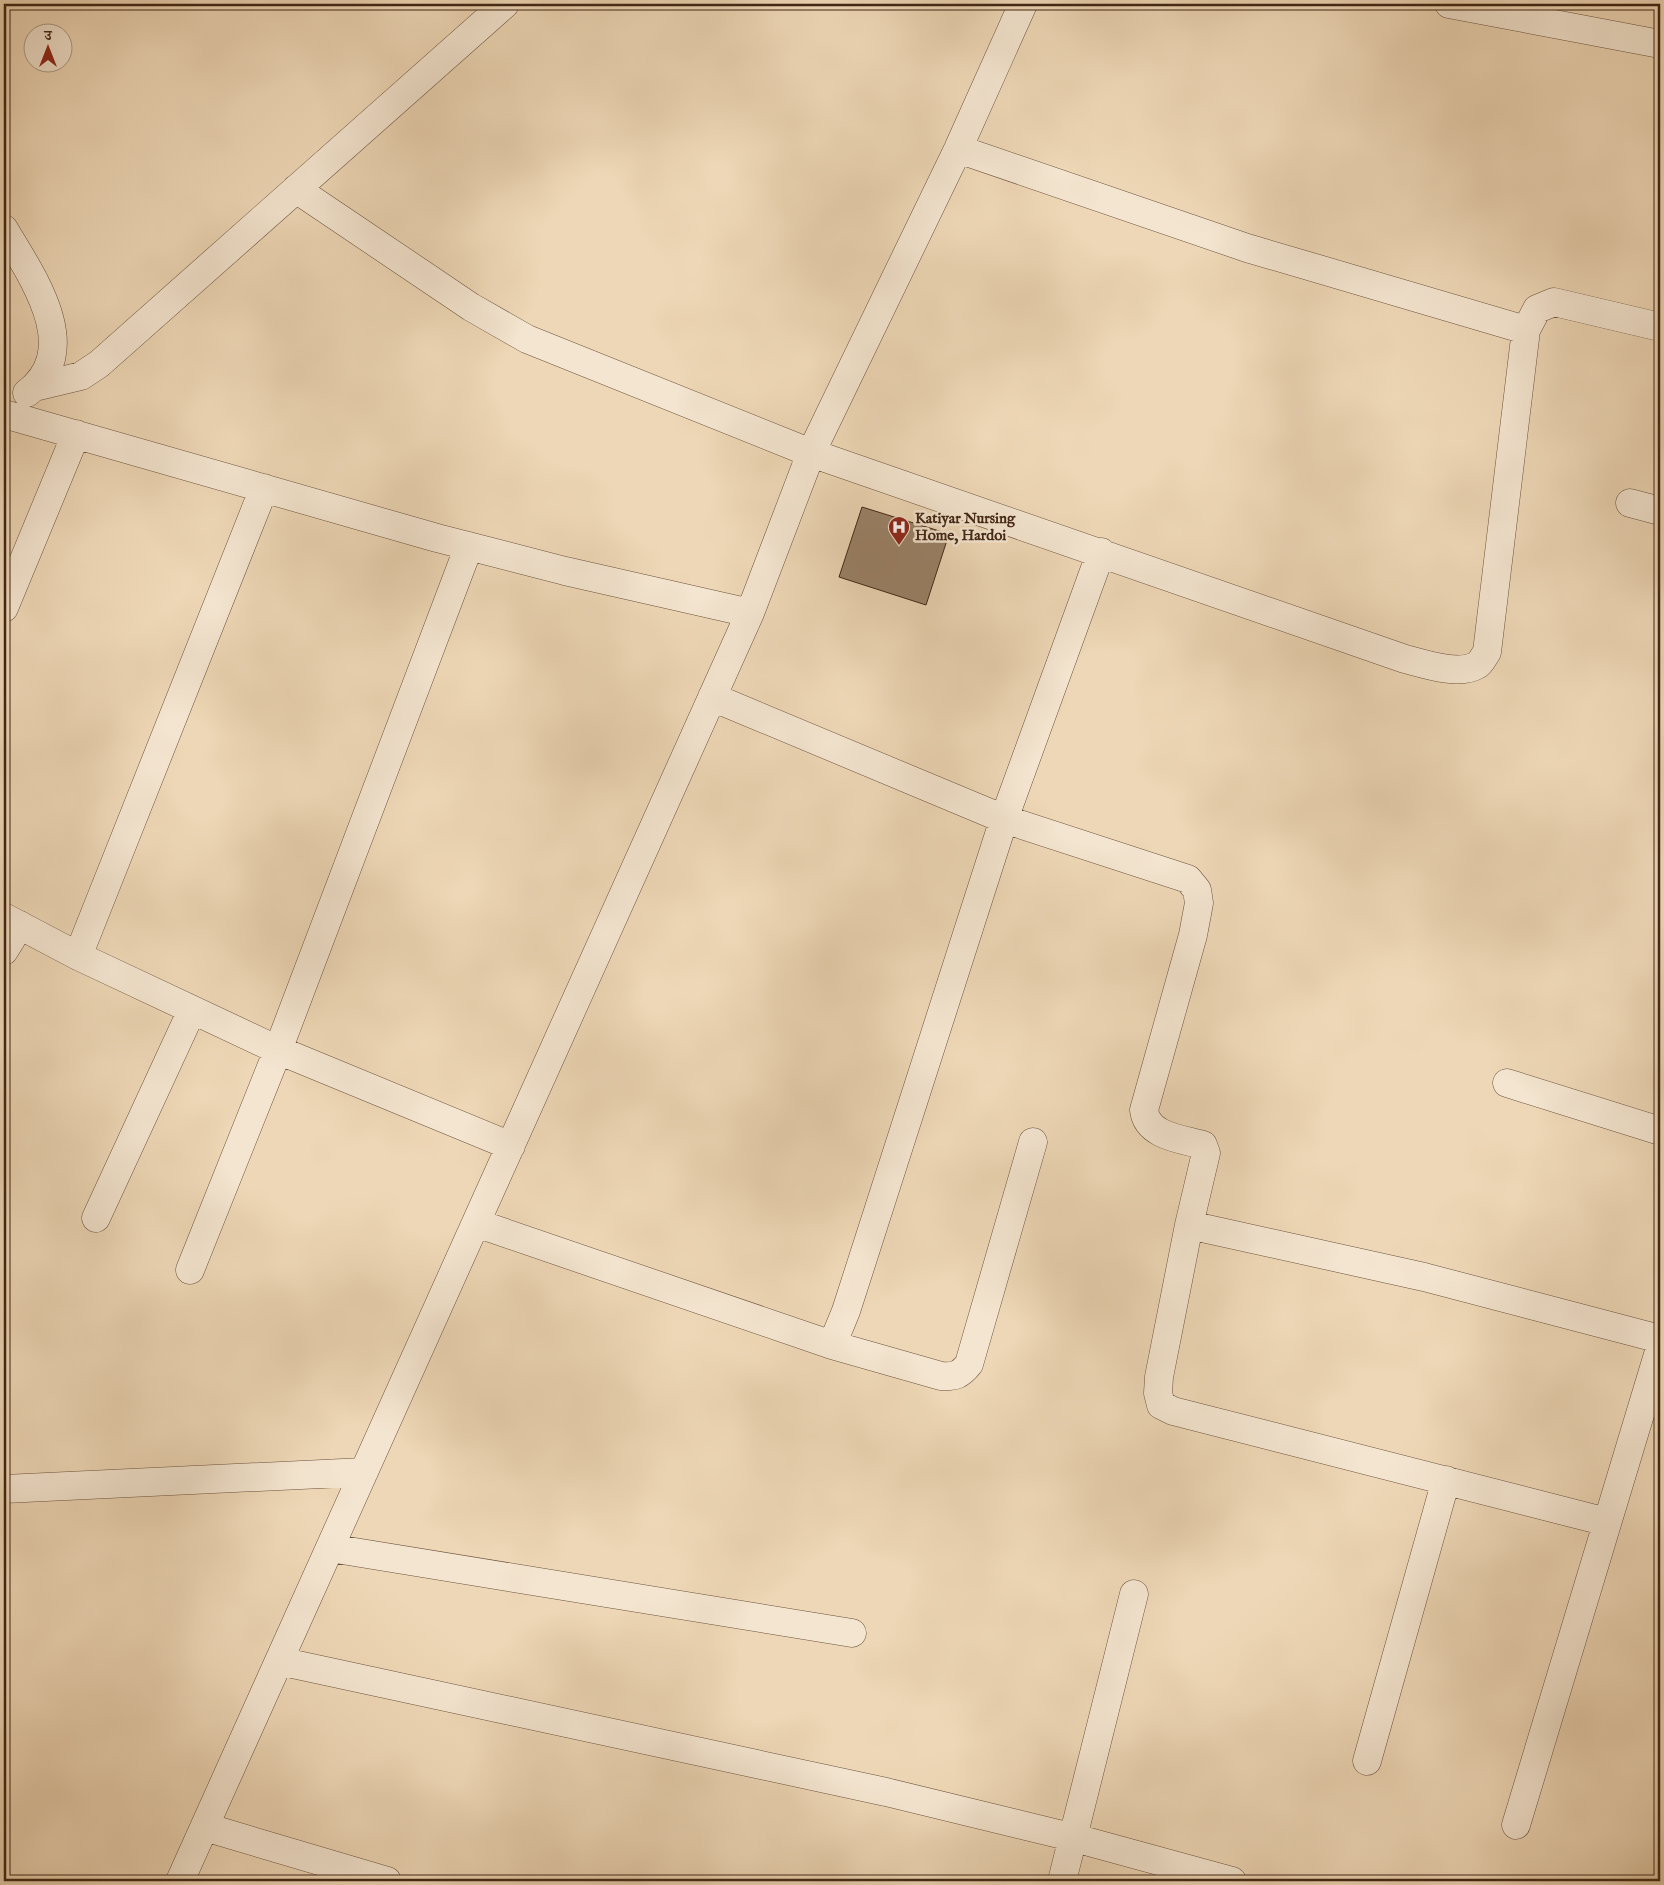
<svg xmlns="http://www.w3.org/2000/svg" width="1664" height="1885" font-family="'IM FELL English','Noto Serif Devanagari',serif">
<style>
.building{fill:#9b8269;stroke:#412615}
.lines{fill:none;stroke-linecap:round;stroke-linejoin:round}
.minor-casing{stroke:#6c523d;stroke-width:29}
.minor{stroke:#f4e5d0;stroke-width:28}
.labels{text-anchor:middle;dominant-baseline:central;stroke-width:5;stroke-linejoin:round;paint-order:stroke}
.poi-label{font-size:15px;font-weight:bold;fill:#412615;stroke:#f4e5d0;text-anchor:start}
</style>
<rect width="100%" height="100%" fill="#eed7b6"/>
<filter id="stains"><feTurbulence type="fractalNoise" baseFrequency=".004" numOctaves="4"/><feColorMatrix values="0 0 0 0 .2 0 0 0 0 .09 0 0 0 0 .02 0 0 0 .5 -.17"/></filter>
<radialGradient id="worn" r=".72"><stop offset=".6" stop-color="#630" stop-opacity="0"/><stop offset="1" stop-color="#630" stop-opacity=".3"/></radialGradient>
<path class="building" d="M862 507 949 534 926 605 839 577Z"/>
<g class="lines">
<g class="minor-casing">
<path id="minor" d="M1449 4 1660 44
M958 149 1247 248 1526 330
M296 189 471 307 527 339 811 453 1405 659C1424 664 1459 676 1477 665 1481 663 1484 656 1487 652L1526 330 1537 309 1554 302 1660 327
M4 229C31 275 85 349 27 393
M35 387 81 376 99 364 505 4
M4 414 437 538 565 571 750 613
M1630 503 1660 511
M4 608 76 434
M712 697 1004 819 1188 879 1197 890 1199 903 1193 935 1144 1110C1147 1136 1181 1139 1203 1145L1206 1153 1189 1225 1159 1377 1158 1393 1161 1405 1173 1411 1607 1522
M4 917 78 956 278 1050 511 1146
M4 951 20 925
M78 956 264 488
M1507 1083 1660 1131
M96 1218 192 1010
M476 1223 832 1345 941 1376C955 1377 960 1375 969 1364L1033 1142
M1189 1225 1424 1277 1660 1339
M190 1270 278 1050 469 546
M832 1345 846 1311 1004 819 1101 552
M4 1489 364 1472
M330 1548 852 1633
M279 1661 886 1792 1071 1837 1232 1881
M1367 1761 1446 1480
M1516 1825 1660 1348
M205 1827 387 1881
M180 1881 750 613 811 453 958 149 1023 4
M1062 1881 1134 1594"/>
</g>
<use href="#minor" class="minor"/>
</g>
<defs>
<g id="hospital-pin" transform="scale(1.125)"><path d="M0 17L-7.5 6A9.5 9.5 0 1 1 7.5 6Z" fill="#8f2418" stroke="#f4e5d0"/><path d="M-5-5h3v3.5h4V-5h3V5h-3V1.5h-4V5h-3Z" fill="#fff"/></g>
</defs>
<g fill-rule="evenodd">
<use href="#hospital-pin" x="899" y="527"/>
</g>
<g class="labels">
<g class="poi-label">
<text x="915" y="518">Katiyar Nursing<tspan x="915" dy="17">Home, Hardoi</tspan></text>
</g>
</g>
<rect width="1664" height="1885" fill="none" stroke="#eed7b6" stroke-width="20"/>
<rect x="5" y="5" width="1654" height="1875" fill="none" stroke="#412615" stroke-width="2.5"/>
<rect x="10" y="10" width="1644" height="1865" fill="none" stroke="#412615"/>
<g transform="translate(48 48)"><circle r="24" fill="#f4e5d0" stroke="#ac9985"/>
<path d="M0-4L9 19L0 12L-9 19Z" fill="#8f2418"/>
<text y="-8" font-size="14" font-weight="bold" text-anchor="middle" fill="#412615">उ</text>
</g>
<rect width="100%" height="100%" filter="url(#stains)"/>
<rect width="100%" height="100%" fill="url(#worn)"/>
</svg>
